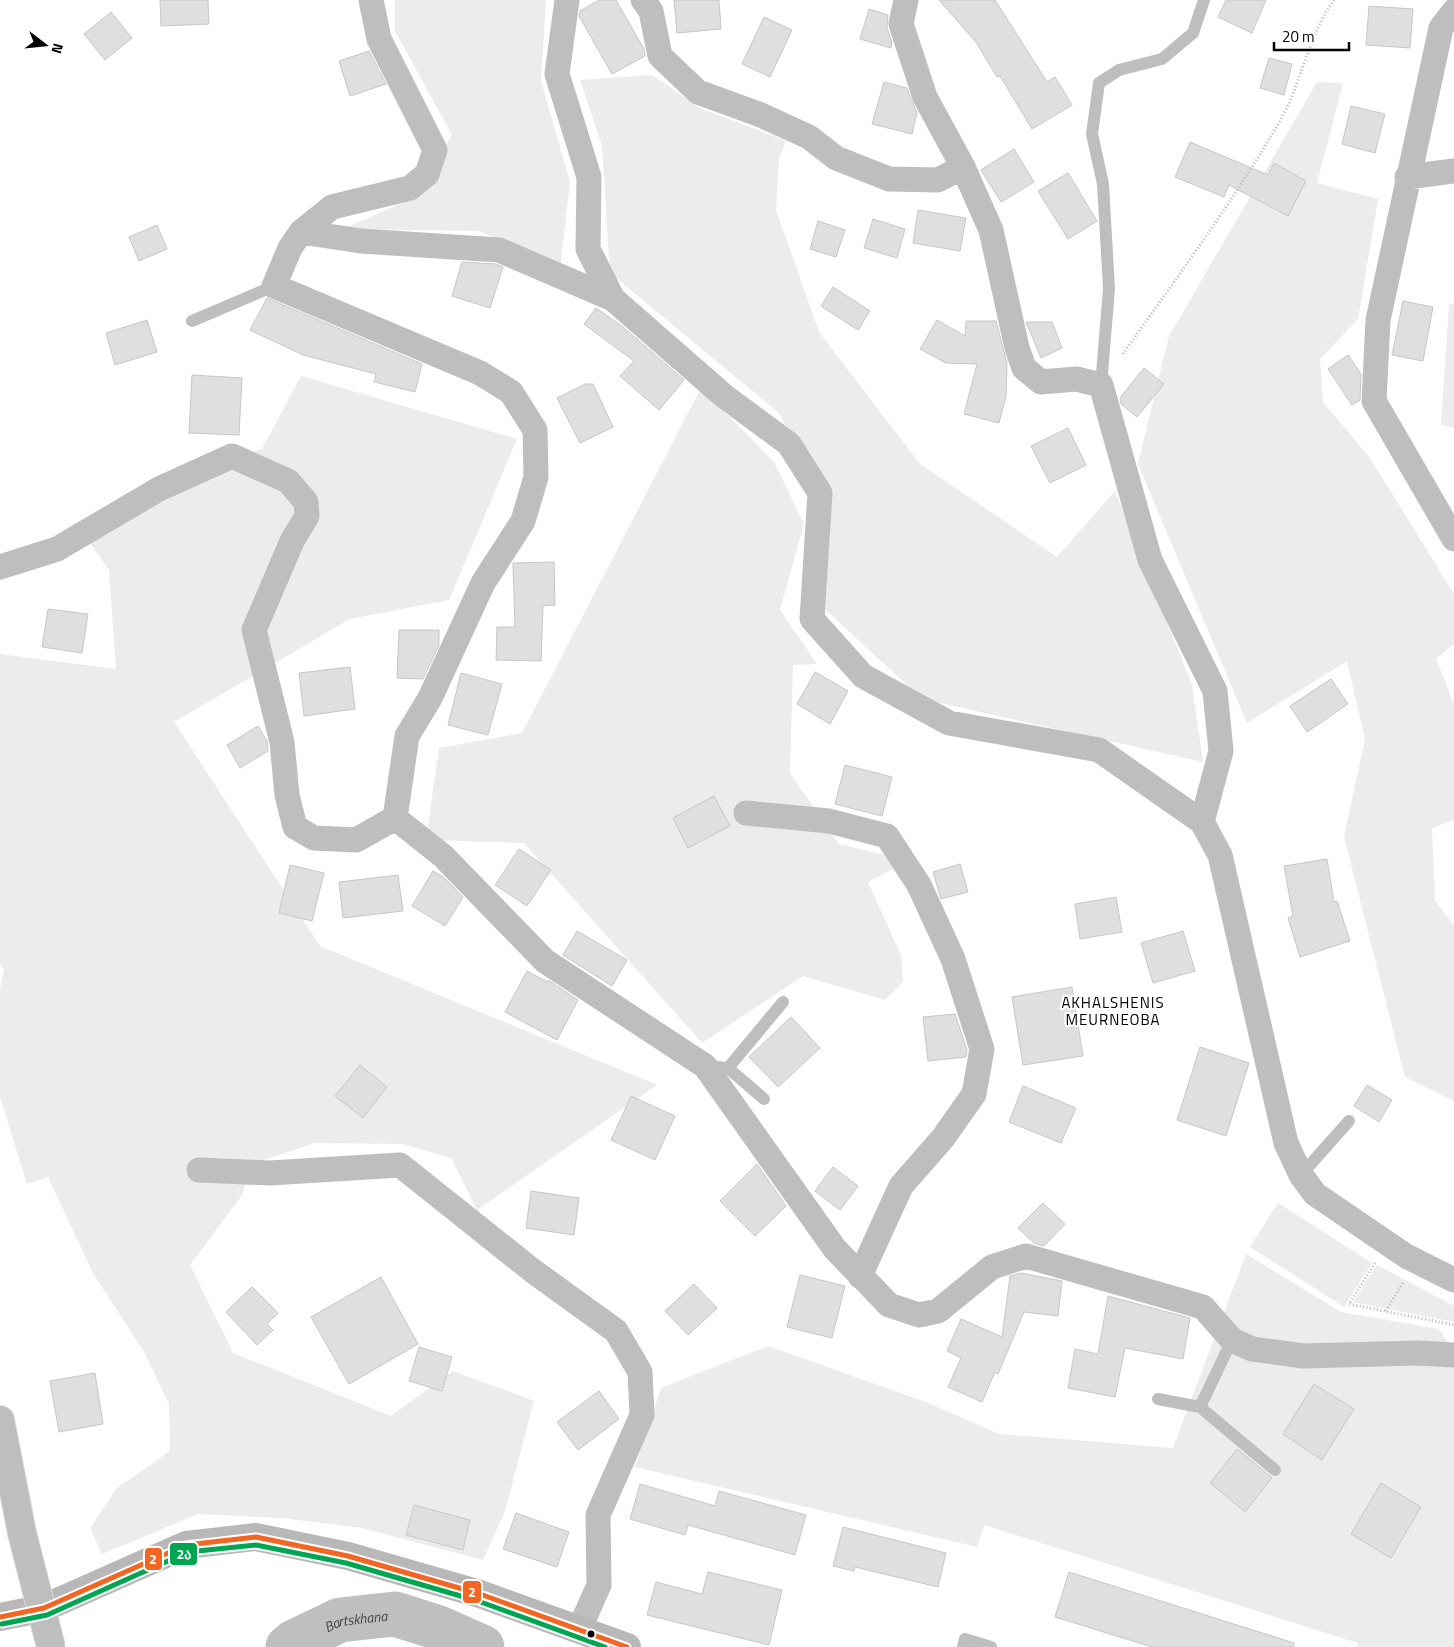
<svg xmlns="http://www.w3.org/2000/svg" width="1454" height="1647" font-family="'Titillium Web',sans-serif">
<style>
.green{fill:#ececec}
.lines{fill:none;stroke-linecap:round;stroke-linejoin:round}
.river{stroke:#bfbfbf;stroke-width:45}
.building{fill:#dfdfdf;stroke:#c7c7c7}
.trunk-casing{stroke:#dbdbdb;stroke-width:30}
.path{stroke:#b9b9b9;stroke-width:3;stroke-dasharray:1 2.5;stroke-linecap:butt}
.service{stroke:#bebebe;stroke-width:12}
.minor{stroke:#bebebe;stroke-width:25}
.secondary{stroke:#b8b8b8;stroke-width:28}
.trunk{stroke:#bebebe;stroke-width:28}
.trunk-bridge-casing{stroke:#dbdbdb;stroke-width:30;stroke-linecap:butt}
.trunk-bridge{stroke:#bebebe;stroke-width:28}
.bus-1-casing{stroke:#fff;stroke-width:9}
.bus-2-casing{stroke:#fff;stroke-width:9}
.bus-1{stroke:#f26522;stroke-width:5}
.bus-2{stroke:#00a651;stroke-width:5}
.bus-dot{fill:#000;stroke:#fff;stroke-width:2}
.labels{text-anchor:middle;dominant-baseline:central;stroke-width:4.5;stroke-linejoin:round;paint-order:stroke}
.water-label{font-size:14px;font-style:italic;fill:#444;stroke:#fff}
.quarter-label{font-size:15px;letter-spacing:1px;fill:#000;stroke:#fff}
.line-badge{stroke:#fff;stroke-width:2}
.badge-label{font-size:14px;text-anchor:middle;font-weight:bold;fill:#fff}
</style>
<rect width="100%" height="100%" fill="#fff"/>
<path class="green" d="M395 0H546L541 81 570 182 560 270 480 231 343 229 418 196 452 135 395 31Z
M652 75 700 108 786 141 779 159 776 210 819 332 920 464 1057 557 1115 491 1192 685 1203 762 922 699 825 609 831 507 779 413 610 273 602 146 580 80Z
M1317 82 1343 83 1317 183 1378 199 1358 319 1320 359 1323 402 1370 458 1454 594V644L1436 659 1454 704V820L1432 828 1435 901 1454 925V1101L1405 1077 1344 837 1365 739 1347 661 1247 723 1138 464 1169 336Z
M1454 303V428L1441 425 1449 305Z
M301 376 517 439 449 600 350 619 174 722 320 946 657 1085 477 1210 451 1158 403 1144 315 1143 251 1164 242 1195 190 1265 233 1353 391 1416 453 1371 534 1401 505 1511 483 1560 362 1528 281 1518 198 1514 102 1554 90 1528 116 1489 170 1451 169 1404 143 1350 94 1275 48 1177 27 1184 0 1097V989L4 969 0 964V654L116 669 109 570 85 536 170 474 262 449Z
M701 388 774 462 804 524 780 610 817 664 793 665 790 773 839 844 909 861 868 882 901 955 903 981 885 1000 803 976 702 1043 524 843 426 840 439 748 522 733Z
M1278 1203 1372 1263 1344 1307 1250 1247Z
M1246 1254 1341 1312 1439 1329 1454 1352V1647H1357L1358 1643 984 1525 977 1547 635 1467 661 1388 768 1346 926 1402 999 1434 1173 1448Z
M1377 1265 1454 1306V1322L1353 1302Z"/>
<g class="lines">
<path class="river" id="s1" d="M288 1647 294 1642 340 1620 395 1614 439 1628 482 1647"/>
</g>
<path class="building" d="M160 0H208L209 24 161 26Z
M599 0H616L644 49 645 56 612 74 579 16 580 11Z
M674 0H719L721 29 677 33Z
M939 0H995L1047 82 1055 77 1072 105 1032 129 1000 76 997 77 976 42Z
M1226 0H1266L1252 33 1218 17Z
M1369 6 1413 9 1410 48 1366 45Z
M869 9 888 15 887 28 892 43 891 48 860 39Z
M111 12 132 38 105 60 84 34Z
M764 17 792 30 770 77 742 64Z
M369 51 386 84 350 96 339 61Z
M1269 58 1292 64 1284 95 1260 88Z
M884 82 907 88 917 113 912 134 872 124Z
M1351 106 1385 114 1375 153 1342 144Z
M1190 142 1268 175 1274 163 1306 181 1288 216 1229 185 1224 197 1175 177Z
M1014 149 1034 182 1001 202 981 170Z
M1068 173 1097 221 1068 239 1038 191Z
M918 210 966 218 960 251 913 243Z
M873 219 905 229 897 258 864 248Z
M818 221 845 230 836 257 810 249Z
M157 225 167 249 139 261 129 237Z
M462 262 496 264 503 267 490 308 452 296Z
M833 287 870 311 858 330 821 306Z
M267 298 422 364 415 392 374 382 376 374 303 355 250 330Z
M1403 301 1433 307 1423 361 1392 355Z
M596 308 623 327 684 380 659 410 620 376 634 361 584 324Z
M147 320 157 352 115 365 106 333Z
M937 320 965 336 966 321H996L1007 363 1006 396 999 423 964 414 977 364 946 363 920 349Z
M1026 322H1052L1062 348 1041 358Z
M1348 355 1361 374 1360 400 1352 405 1328 369Z
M1144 368 1164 384 1137 417 1121 404 1120 398Z
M192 375 242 378 239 435 189 433Z
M585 384H593L613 427 580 443 557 398Z
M1068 428 1086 465 1050 483 1031 446Z
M554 562 555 605 543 606 541 661 496 660 497 627H515L513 563Z
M48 609 88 614 82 653 42 647Z
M399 630H439V645L423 679 397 678Z
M350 667 355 709 304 716 299 673Z
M815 672 848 691 830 724 797 704Z
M461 673 502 684 488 735 448 725Z
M1331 679 1348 704 1307 732 1290 706Z
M258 726 267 741 268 751 240 768 227 745Z
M845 765 892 777 882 816 835 804Z
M714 796 730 826 688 848 673 818Z
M519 849 551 870 527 906 495 885Z
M1327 859 1334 902 1337 901 1350 941 1300 957 1288 918 1293 916 1284 866Z
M960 864 968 892 941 899 933 872Z
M290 865 324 873 312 921 279 913Z
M433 871 443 877 463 897 445 926 412 906Z
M398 875 403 911 343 918 339 882Z
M1116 897 1122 932 1080 939 1075 904Z
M577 931 627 960 612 986 563 955Z
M1183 931 1195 971 1153 983 1141 943Z
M527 971 547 982 548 980 578 1000 557 1040 505 1012Z
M1072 987 1083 1056 1023 1065 1012 997Z
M955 1014 967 1050 966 1057 928 1061 923 1017Z
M791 1017 820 1048 778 1087 749 1057Z
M1200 1047 1249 1063 1226 1136 1177 1120Z
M360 1065 387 1087 363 1118 335 1096Z
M1367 1085 1392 1100 1379 1122 1354 1106Z
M1023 1086 1076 1108 1061 1143 1009 1122Z
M631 1096 675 1116 655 1160 611 1140Z
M757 1164 786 1206 755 1236 720 1201Z
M833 1167 858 1186 840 1210 815 1191Z
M531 1191 579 1198 574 1235 526 1228Z
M1043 1203 1065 1224 1044 1246 1034 1243 1018 1228Z
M1021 1273 1062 1281 1058 1316 1024 1312 998 1374 995 1372 982 1402 948 1387 961 1358 947 1351 961 1319 1002 1337 1010 1276Z
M800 1275 845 1286 832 1338 787 1327Z
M381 1277 418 1344 349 1384 311 1317Z
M694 1284 717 1308 688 1335 665 1311Z
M252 1287 278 1313 267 1324 273 1330 257 1345 226 1312Z
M1108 1296 1190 1318 1183 1359 1125 1348 1115 1397 1068 1388 1075 1349 1098 1354Z
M419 1347 452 1357 442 1391 409 1381Z
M95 1373 103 1424 59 1432 50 1381Z
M1314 1384 1354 1409 1322 1460 1283 1434Z
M599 1391 619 1419 578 1450 557 1422Z
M1237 1449 1272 1478 1245 1512 1210 1483Z
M1381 1483 1421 1507 1391 1558 1351 1534Z
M640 1484 715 1506 719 1491 806 1515 795 1555 688 1525 685 1535 630 1519Z
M414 1505 470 1520 463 1550 406 1535Z
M516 1513 569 1532 557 1567 503 1549Z
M843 1527 946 1553 938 1587 855 1567 854 1571 833 1566Z
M708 1572 782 1590 769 1645 647 1615 656 1582 702 1594Z
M1069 1572 1294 1643V1647H1152L1055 1617Z"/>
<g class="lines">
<g class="trunk-casing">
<path id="trunk" d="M0 1420 22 1533"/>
</g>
<path class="path" d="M1123 354C1177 277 1233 202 1280 121 1302 82 1308 36 1334 0
M1375 1263 1349 1304 1454 1325
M1386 1311 1404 1281"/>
<path class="service" d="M192 321 274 286
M1101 385 1109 289 1103 184 1092 134 1099 83 1119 70 1162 59 1193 33 1204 0
M705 1066 728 1068 783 1002
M728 1068 764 1099
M1301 1175 1349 1121
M1158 1399 1200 1407 1275 1470
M1200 1407 1232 1340
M963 1647 965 1639 991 1647"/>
<path class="minor" d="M567 0 557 74 589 177 588 249 613 299
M643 0 651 11 660 56 698 92 761 115 809 137 836 158 889 179 938 180 963 167
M906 0 901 24 925 97 963 167 991 230 1017 348 1024 368 1041 382 1076 379 1101 385 1150 560 1215 691 1221 751 1202 822
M1454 11 1441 28 1378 320 1374 401 1454 539
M1407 177 1454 171
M301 232 332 207 410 188 427 174 435 150 379 39 371 0
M0 567 57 549 159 489 232 456 288 481 306 502 307 516 292 541 254 630 282 742 287 795 295 827 314 838 356 840 395 818 407 736 430 698 483 583 523 521 536 477 535 430 511 392 480 373 274 286 290 248 301 232 361 241 499 250 613 299 724 396 789 444 820 493 812 619 863 676 949 723 1099 750 1202 822 1220 855 1286 1143 1301 1175 1315 1194 1406 1256 1454 1280
M746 813 829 821 887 836 919 885 953 959 982 1049 974 1094 943 1138 901 1186 860 1276
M395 818 443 856 545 961 705 1066 835 1249 889 1305 919 1315 938 1311 992 1267 1026 1256 1203 1307 1232 1340 1252 1349 1303 1356 1418 1353 1454 1355
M199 1170 270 1173 400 1165 533 1271 616 1331 640 1372 642 1415 598 1515 599 1585 579 1630"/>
<path class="secondary" d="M0 1617 44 1608 186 1545 256 1537 348 1556 480 1594 627 1647"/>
<use href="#trunk" class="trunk"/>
<g class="trunk-bridge-casing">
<path id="trunk-bridge" d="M22 1533 51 1647"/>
</g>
<use href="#trunk-bridge" class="trunk-bridge"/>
<g class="bus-1-casing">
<path id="bus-1" d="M0 1617 44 1608 186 1545 256 1537 348 1556 480 1594 627 1647"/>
</g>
<g class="bus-2-casing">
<path id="bus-2" d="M2 1624 47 1615 188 1552 256 1545 346 1563 478 1601 605 1647"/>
</g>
<use href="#bus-1" class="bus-1"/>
<use href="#bus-2" class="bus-2"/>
</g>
<circle class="bus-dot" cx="591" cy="1634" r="4.5"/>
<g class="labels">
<g class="water-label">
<text stroke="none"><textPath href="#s1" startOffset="74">Bartskhana</textPath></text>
</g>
<g class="quarter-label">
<text x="1113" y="1002">AKHALSHENIS<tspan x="1113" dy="17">MEURNEOBA</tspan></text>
</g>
</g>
<g class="line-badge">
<rect x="169" y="1542" width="29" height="24" rx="5" fill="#00a651"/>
<rect x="144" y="1547" width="19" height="24" rx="5" fill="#f26522"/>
<rect x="462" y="1580" width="20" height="24" rx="5" fill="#f26522"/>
</g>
<g class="badge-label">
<text x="184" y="1559">2ა</text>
<text x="153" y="1564">2</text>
<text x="472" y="1597">2</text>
</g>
<g transform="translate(45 45) rotate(106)" stroke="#ffffff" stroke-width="4" paint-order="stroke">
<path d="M0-4L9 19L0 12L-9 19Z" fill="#000000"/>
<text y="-8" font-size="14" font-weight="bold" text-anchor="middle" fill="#000000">N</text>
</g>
<path d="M1274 42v8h75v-8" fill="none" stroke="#000000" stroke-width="2.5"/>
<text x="1282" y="42" font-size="15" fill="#000000" stroke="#ffffff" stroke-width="4" paint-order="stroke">20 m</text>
</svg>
